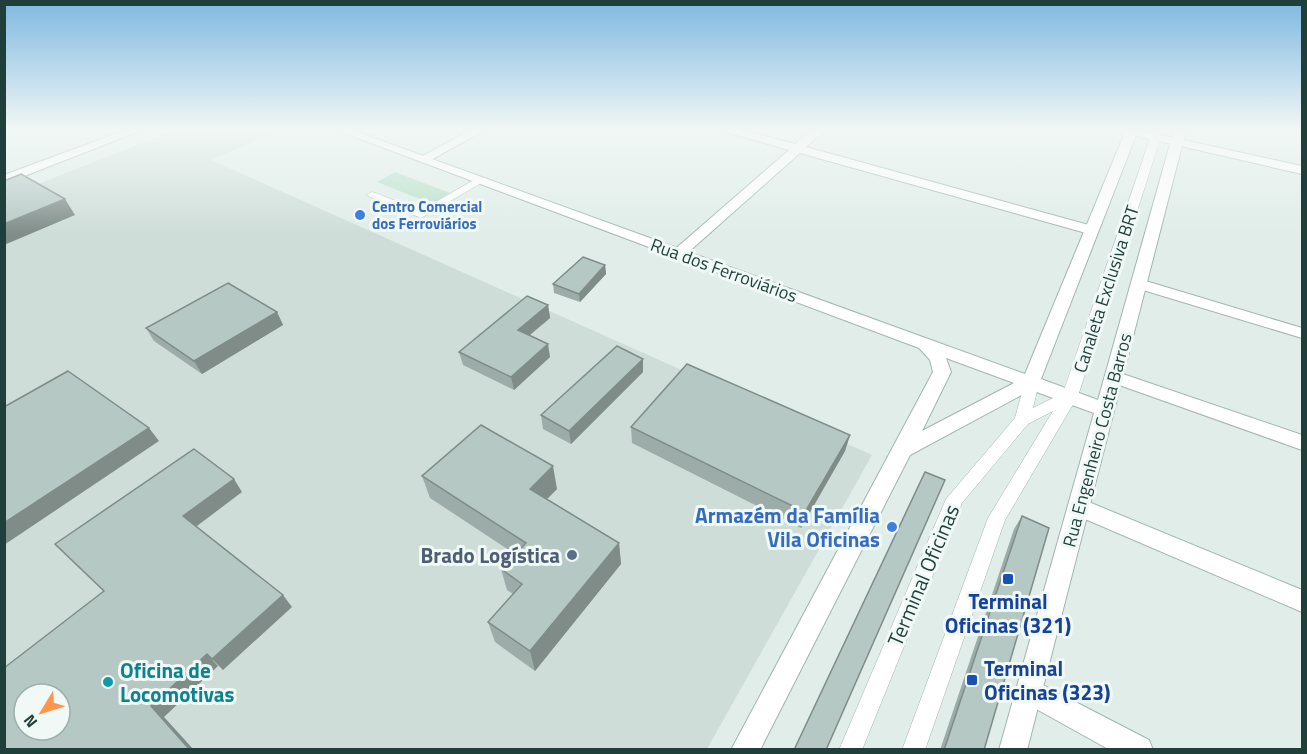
<svg xmlns="http://www.w3.org/2000/svg" width="1307" height="754" font-family="'Titillium Web',sans-serif">
<style>
.built{fill:#ceddd8;fill-rule:evenodd}
.green{fill:#b7e0c8}
.lines{fill:none;stroke-linecap:round;stroke-linejoin:round}
.service-casing{stroke:#a2b5b1;stroke-width:1}
.minor-casing{stroke:#a2b5b1;stroke-width:2}
.tertiary-casing{stroke:#a2b5b1;stroke-width:2}
.service{fill:#fff;fill-rule:evenodd}
.minor{fill:#fff;fill-rule:evenodd}
.tertiary{fill:#fff;fill-rule:evenodd}
.wall{fill:#9caca8}
.shaded-wall{fill:#7f8c88}
.building{fill:#b5c8c3;stroke:#7f8c88;stroke-width:1.5;fill-rule:evenodd}
.shop-dot{fill:#3f7fe0;stroke:#f1f9f6;stroke-width:2}
.service-dot{fill:#5c6f8a;stroke:#f1f9f6;stroke-width:2}
.transit-dot{fill:#1a4fb4;stroke:#f1f9f6;stroke-width:2}
.culture-dot{fill:#0f9aa8;stroke:#f1f9f6;stroke-width:2}
.labels{text-anchor:middle;dominant-baseline:central;stroke-width:6;stroke-linejoin:round;paint-order:stroke}
.far-shop-label{font-size:15px;font-weight:bold;fill:#366cbe;stroke:#f1f9f6;text-anchor:start}
.street-label{font-size:18px;fill:#1f3f3b;stroke:#f1f9f6}
.near-shop-label{font-size:21px;font-weight:bold;fill:#366cbe;stroke:#f1f9f6;text-anchor:end}
.near-service-label{font-size:21px;font-weight:bold;fill:#4e5e75;stroke:#f1f9f6;text-anchor:end}
.near-street-label{font-size:21px;fill:#1f3f3b;stroke:#f1f9f6}
.near-transit-label{font-size:21px;font-weight:bold;fill:#164399;stroke:#f1f9f6}
.near-culture-label{font-size:21px;font-weight:bold;fill:#0d838f;stroke:#f1f9f6;text-anchor:start}
</style>
<rect width="100%" height="100%" fill="#e0ede9"/>
<path class="built" d="M175 130H279L211 160 872 455 707 749 5 750V197ZM24 694H60V730H24Z"/>
<path class="green" d="M395 172 450 193 432 204 377 182Z"/>
<g class="lines">
<g class="service-casing">
<path id="service" d="M1153 130H1163L1078 396 1005 520 925 750H902L988 518 1053 411 1028 424 962 503 862 750H839L946 499 1015 418 1026 378 1031 377 1039 382 1033 408 1063 393Z
M479 177 484 180 483 182 421 218 366 195 372 192 376 193 420 211Z"/>
</g>
<g class="minor-casing">
<path id="minor" d="M126 130H142L4 184V175Z
M471 130H485L427 162 423 163 417 159Z
M724 130H742L795 144 812 130H825L806 147 1096 227 1098 230 1096 233H1086L800 153 684 256H674L672 253 674 250 789 150 726 132Z
M1118 130H1138L1302 166V174L1124 133Z
M1139 279 1302 328V338L1133 287 1131 284Z
M1114 371 1302 435V450L1108 381 1105 377 1108 373Z
M1079 498 1302 590V612L1071 513 1068 507 1071 501Z
M1029 678 1149 740 1153 750H1110L1020 700 1016 691 1020 682Z"/>
</g>
<g class="tertiary-casing">
<path id="tertiary" d="M336 130H352L1025 374 1126 130H1138L1041 379 1098 400 1174 130H1186L1027 750H999L1094 413 1031 390 910 455 760 750H731L933 372 930 360 919 348ZM946 358 1014 383 922 431 951 372Z"/>
</g>
<use href="#service" class="service"/>
<use href="#minor" class="minor"/>
<use href="#tertiary" class="tertiary"/>
</g>
<path class="wall" d="M605 265 606 274 580 302 554 293 553 284Z
M548 305 550 318 530 335 550 357 514 390 463 365 459 352Z
M277 312 283 325 202 374 154 341 146 328Z
M643 372 571 444 543 429 541 415Z
M631 427 850 435 845 451 801 528 632 443Z
M422 476 557 489 547 499 619 543 621 564 535 671 495 642 488 622 513 594 507 590 501 569 515 554 430 498Z
M1022 516 984 750H940L1014 529Z"/>
<path class="shaded-wall" d="M65 199 75 215 4 245V224Z
M605 265 606 274 580 302 579 294Z
M548 305 550 318 520 343 518 330Z
M277 312 283 325 202 374 194 361Z
M548 344 550 357 514 390 511 377Z
M643 359V372L571 444 569 431Z
M149 428 159 441 4 545V523Z
M850 435 845 451 801 528 805 512Z
M553 466 557 489 535 511 530 489Z
M234 479 242 492 193 529 183 516Z
M619 543 621 564 535 671 530 651Z
M283 595 292 607 223 670 212 659Z
M207 654 218 666 164 717 194 750H190L151 706Z"/>
<path class="building" d="M21 174 65 199 4 224V181Z
M583 257 605 265 579 294 553 284Z
M228 283 277 312 194 361 146 328Z
M527 296 548 305 518 330 548 344 511 377 459 352Z
M617 346 643 359 569 431 541 415Z
M687 364 850 435 805 512 631 427Z
M68 371 149 428 4 523V407Z
M481 425 553 466 530 489 619 543 530 651 488 622 522 584 501 569 526 543 422 476Z
M194 449 234 479 183 516 283 595 212 659 207 654 151 706 190 750H4V668L104 591 55 544ZM24 694H60V730H24Z
M925 472 945 480 826 750H794Z
M1022 516 1049 528 984 750H944Z"/>
<linearGradient id="sky" x2="0" y2="1"><stop stop-color="#7fb8e1"/><stop offset="0.55" stop-color="#f1f7f5"/><stop offset="1" stop-color="#f1f7f5" stop-opacity="0"/></linearGradient>
<rect width="1307" height="235" fill="url(#sky)"/>
<g class="shop-dot">
<circle cx="360" cy="215" r="6"/>
<circle cx="892" cy="527" r="6"/>
</g>
<circle class="service-dot" cx="572" cy="555" r="6"/>
<g class="transit-dot">
<rect x="1002" y="573" width="12" height="12" rx="3"/>
<rect x="966" y="674" width="12" height="12" rx="3"/>
</g>
<circle class="culture-dot" cx="108" cy="682" r="6"/>
<g class="labels">
<g class="far-shop-label">
<text x="372" y="206">Centro Comercial<tspan x="372" dy="17">dos Ferroviários</tspan></text>
</g>
<g class="street-label">
<text transform="translate(724 270) rotate(20)">Rua dos Ferroviários</text>
<text transform="translate(1106 289) rotate(-72)">Canaleta Exclusiva BRT</text>
<text transform="translate(1097 440) rotate(-75)">Rua Engenheiro Costa Barros</text>
</g>
<g class="near-shop-label">
<text x="880" y="515">Armazém da Família<tspan x="880" dy="24">Vila Oficinas</tspan></text>
</g>
<g class="near-service-label">
<text x="560" y="555">Brado Logística</text>
</g>
<g class="near-street-label">
<text transform="translate(923 575) rotate(-67)">Terminal Oficinas</text>
</g>
<g class="near-transit-label">
<text x="1008" y="601">Terminal<tspan x="1008" dy="24">Oficinas (321)</tspan></text>
<text x="984" y="668" text-anchor="start">Terminal<tspan x="984" dy="24">Oficinas (323)</tspan></text>
</g>
<g class="near-culture-label">
<text x="120" y="670">Oficina de<tspan x="120" dy="24">Locomotivas</tspan></text>
</g>
</g>
<rect width="1307" height="754" fill="none" stroke="#1f3f3b" stroke-width="12"/>
<g transform="translate(42 712) rotate(232)"><circle r="28" fill="#f1f9f6" stroke="#9dafab" stroke-width="1.5"/>
<path d="M0-4.5L10 22L0 15L-10 22Z" fill="#ff954c"/>
<text y="-9" font-size="16" font-weight="bold" text-anchor="middle" fill="#1f3f3b">N</text>
</g>
</svg>
